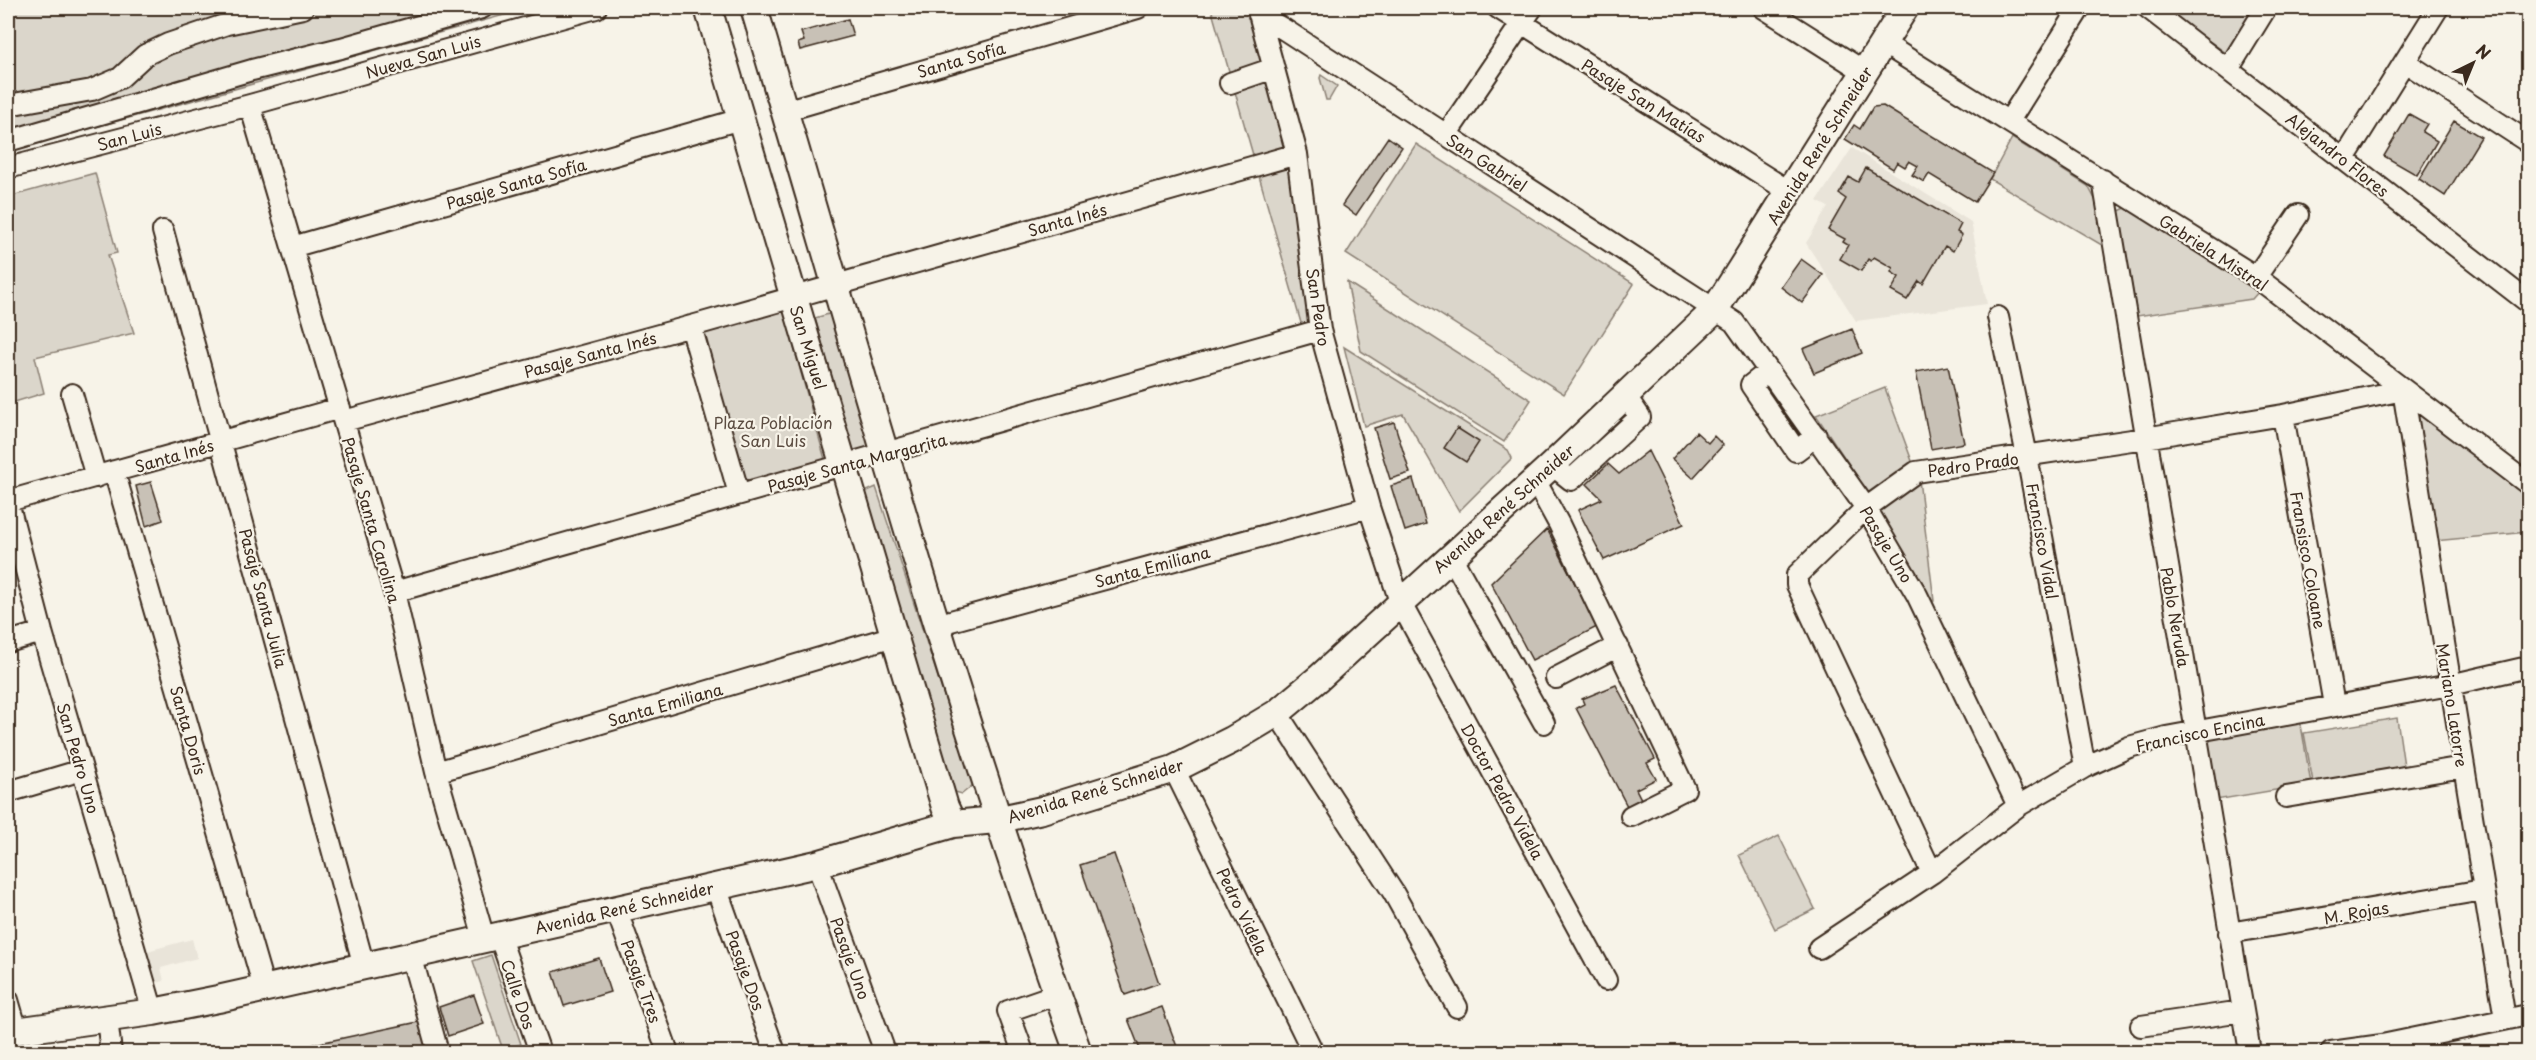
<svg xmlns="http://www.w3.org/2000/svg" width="2536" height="1060" font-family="'Playpen Sans',sans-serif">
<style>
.built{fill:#e9e4d9}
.green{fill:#dbd6cb;stroke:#8b8074;stroke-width:1.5}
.building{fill:#c8c1b6;stroke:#3b2a1e;stroke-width:1.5}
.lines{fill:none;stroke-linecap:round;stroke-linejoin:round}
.minor-casing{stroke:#3b2a1e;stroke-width:24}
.major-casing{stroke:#3b2a1e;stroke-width:30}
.minor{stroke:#f7f3e8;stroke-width:20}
.major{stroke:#f7f3e8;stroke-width:26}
.labels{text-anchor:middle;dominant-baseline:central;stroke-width:4.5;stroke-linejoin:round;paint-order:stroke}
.street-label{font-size:16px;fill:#3b2a1e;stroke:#f7f3e8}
.park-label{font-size:16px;fill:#5b4c41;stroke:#f7f3e8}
</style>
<rect width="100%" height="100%" fill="#f7f3e8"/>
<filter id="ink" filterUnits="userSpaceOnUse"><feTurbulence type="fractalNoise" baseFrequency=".0167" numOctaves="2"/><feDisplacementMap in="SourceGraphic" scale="12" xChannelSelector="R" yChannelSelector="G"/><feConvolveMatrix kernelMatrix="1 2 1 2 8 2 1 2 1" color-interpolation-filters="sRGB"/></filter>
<g filter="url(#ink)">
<path class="built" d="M1852 148 1971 222 1987 304 1856 321 1806 243 1828 207 1817 201Z
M192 939 197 958 161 968 164 981 149 985 140 953Z"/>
<path class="green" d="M8 8H530L8 151Z
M1211 8H1251L1295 184 1310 327 1303 330Z
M2163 8H2259L2229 55Z
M1321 75 1337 86 1329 100H1326L1320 78Z
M2012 138 2088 186 2096 201 2105 247 1990 179Z
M1416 144 1634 284 1564 394 1346 254Z
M95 173 117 253 108 255 134 333 35 357 44 393 8 404V197Z
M2130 206 2260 290 2252 299 2137 316 2119 211Z
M1347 282 1531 400 1504 442 1361 351Z
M782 304 826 463 743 488 701 329Z
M832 313 870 447 853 452 815 318Z
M1344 347 1508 450 1512 458 1459 511 1403 414 1364 426Z
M1885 388 1919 480 1934 601 1929 602 1866 490 1816 415Z
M2421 414 2528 498V532L2434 541 2412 419Z
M876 487 973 785 962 794 955 792 863 493Z
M2397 718 2404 766 2313 782 2304 733Z
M2300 719 2311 784 2216 800 2208 744 2216 732Z
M1779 836 1815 909 1775 929 1739 855Z
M491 955 521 1044 503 1050 473 961Z"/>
<path class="building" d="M848 19 853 36 800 50 798 43 804 41 801 32Z
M1883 106 1993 173 1975 202 1929 174 1924 182 1912 175 1918 166 1909 161 1905 167 1897 162 1893 169 1845 139 1854 125 1860 129 1873 107Z
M2409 114 2427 124 2422 132 2437 141 2417 175 2384 156Z
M2454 121 2481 137 2445 196 2419 179Z
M1388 137 1402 147 1356 215 1342 205Z
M1866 168 1961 224 1957 232 1962 235 1953 251 1945 246 1923 284 1919 281 1907 300 1891 291 1899 277 1891 272 1893 268 1874 257 1871 261 1868 259 1861 271 1840 259 1848 245 1843 242 1845 239 1828 230 1846 199 1839 194 1849 177 1858 182Z
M1801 259 1823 275 1802 303 1781 287Z
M1852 329 1862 353 1814 373 1803 349Z
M1948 366 1964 443 1931 449 1916 372Z
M1394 422 1410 473 1390 479 1374 428Z
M1457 428 1479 442 1466 462 1444 448Z
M1696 432 1708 443 1714 436 1723 445 1693 478 1672 459Z
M1648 451 1684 524 1604 560 1578 510 1602 499 1587 484 1608 464 1619 474Z
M1413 479 1426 524 1405 531 1391 486Z
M151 482 163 520 146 526 136 486Z
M1547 529 1597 627 1532 660 1491 583Z
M1616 685 1655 759 1647 763 1656 779 1636 789 1641 799 1627 806 1576 708 1584 704 1582 699Z
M1114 854 1159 983 1125 995 1080 865Z
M599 958 610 992 564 1006 553 972Z
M474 995 484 1024 448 1036 439 1007Z
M1162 1007 1179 1052H1141L1128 1019Z
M423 1021 430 1052 282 1051Z"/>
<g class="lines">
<g class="minor-casing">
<path id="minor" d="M1498 8 1790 192
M1764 8 1865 72
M2148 8 2528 302
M1258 10 1297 154 1320 330 1369 507 1400 602 1606 980
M1259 15 1285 30 1734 322 1866 508 1917 595 2018 806
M1883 43 2256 277 2528 484
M2405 62 2528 142
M2229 68 2266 8
M1230 83 1274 68
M8 105 92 90 120 78 145 55 168 44 227 24 303 8
M250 105 394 592 436 772 484 938
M784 111 1138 8
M2009 121 2080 8
M1446 135 1532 8
M8 141 252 70 341 48 482 8
M2344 159 2438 8
M8 168 250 105 596 8
M2103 180 2250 1052
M163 231 364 966
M292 247 741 119
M2256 277 2298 215
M1998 317 2027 456 2085 767
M691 326 739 494
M1769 371 1751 385 1796 451 1816 436
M72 394 96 477
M2283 415 2334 705
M344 421 699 324 1297 154
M1552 465 1571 480 1640 417 1625 395
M114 471 264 988
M1535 480 1559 524 1685 789 1631 816
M8 501 340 408
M8 502 42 632 153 1012
M1451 556 1544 723
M394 592 1320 330
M936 625 1369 507
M8 642 42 632
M1556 678 1618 646
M1277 713 1393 892 1457 1007
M1174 769 1313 1052
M436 772 894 636
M8 792 82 770
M2286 797 2463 767
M817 864 885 1052
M1932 873 1797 585V575L1866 508 1916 472 2145 438 2283 415 2403 390 2505 1019
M716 887 775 1052
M616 909 668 1052
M2229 933 2483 890
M499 935 540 1052
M1819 948 1932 873 2018 806 2085 767 2129 747 2166 737 2450 685 2528 667
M411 955 438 1052
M8 1000 17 1031
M107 1019 111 1052
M2141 1026 2242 1011
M1023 1052 1008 1011 1057 994
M2331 1052 2382 1045 2528 1015"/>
</g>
<g class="major-casing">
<path id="major" d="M708 8 945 807 953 824
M754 8C858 357 954 709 1078 1052
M8 1032 153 1012 218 999 817 864 953 824 996 820 1042 810 1174 769 1232 740 1277 713 1319 678 1552 465 1714 311 1905 8"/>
</g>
<use href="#minor" class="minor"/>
<use href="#major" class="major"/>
</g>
</g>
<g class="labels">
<g class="street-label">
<text transform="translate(423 56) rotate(-16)">Nueva San Luis</text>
<text transform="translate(961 59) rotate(-16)">Santa Sofía</text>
<text transform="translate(1644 100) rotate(32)">Pasaje San Matías</text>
<text transform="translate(129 136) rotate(-15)">San Luis</text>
<text transform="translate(1819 145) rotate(-58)">Avenida René Schneider</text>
<text transform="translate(2338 154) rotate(38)">Alejandro Flores</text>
<text transform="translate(1487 162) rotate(33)">San Gabriel</text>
<text transform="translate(516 183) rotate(-16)">Pasaje Santa Sofía</text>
<text transform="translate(1067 219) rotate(-16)">Santa Inés</text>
<text transform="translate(2214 252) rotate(33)">Gabriela Mistral</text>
<text transform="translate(1319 307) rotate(81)">San Pedro</text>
<text transform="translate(809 347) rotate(73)">San Miguel</text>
<text transform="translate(590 354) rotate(-15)">Pasaje Santa Inés</text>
<text transform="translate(174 455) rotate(-16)">Santa Inés</text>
<text transform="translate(857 462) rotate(-15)">Pasaje Santa Margarita</text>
<text transform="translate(1973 464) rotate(-8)">Pedro Prado</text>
<text transform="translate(1503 508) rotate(-42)">Avenida René Schneider</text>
<text transform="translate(372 520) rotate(74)">Pasaje Santa Carolina</text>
<text transform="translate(2043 541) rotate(80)">Francisco Vidal</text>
<text transform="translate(1887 544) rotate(59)">Pasaje Uno</text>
<text transform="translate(2309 560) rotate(80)">Fransisco Coloane</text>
<text transform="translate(1152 566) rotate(-15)">Santa Emiliana</text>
<text transform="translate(264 598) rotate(75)">Pasaje Santa Julia</text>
<text transform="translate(2176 617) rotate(80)">Pablo Neruda</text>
<text transform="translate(665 704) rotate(-16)">Santa Emiliana</text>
<text transform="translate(2453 705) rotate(81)">Mariano Latorre</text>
<text transform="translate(189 730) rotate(74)">Santa Doris</text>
<text transform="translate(2200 732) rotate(-12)">Francisco Encina</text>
<text transform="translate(79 758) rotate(74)">San Pedro Uno</text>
<text transform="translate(1095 790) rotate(-17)">Avenida René Schneider</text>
<text transform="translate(1503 791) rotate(61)">Doctor Pedro Videla</text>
<text transform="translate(624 907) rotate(-13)">Avenida René Schneider</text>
<text transform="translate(1243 911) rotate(64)">Pedro Videla</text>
<text transform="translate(2356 912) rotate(-10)">M. Rojas</text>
<text transform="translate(851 958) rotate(70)">Pasaje Uno</text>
<text transform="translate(746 970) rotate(70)">Pasaje Dos</text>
<text transform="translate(642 981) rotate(70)">Pasaje Tres</text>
<text transform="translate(519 994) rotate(71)">Calle Dos</text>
</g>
<g class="park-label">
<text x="773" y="422">Plaza Población<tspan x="773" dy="18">San Luis</tspan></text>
</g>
</g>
<rect width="2536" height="1060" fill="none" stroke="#f7f3e8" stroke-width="30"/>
<rect x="15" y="15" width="2506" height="1030" fill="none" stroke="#3b2a1e" stroke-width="2" filter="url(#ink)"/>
<g transform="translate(2473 63) rotate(43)" stroke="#f7f3e8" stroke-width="4.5" paint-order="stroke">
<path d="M0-4.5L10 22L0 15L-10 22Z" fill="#3b2a1e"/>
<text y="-9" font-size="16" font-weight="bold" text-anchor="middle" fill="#3b2a1e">N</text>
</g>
</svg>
